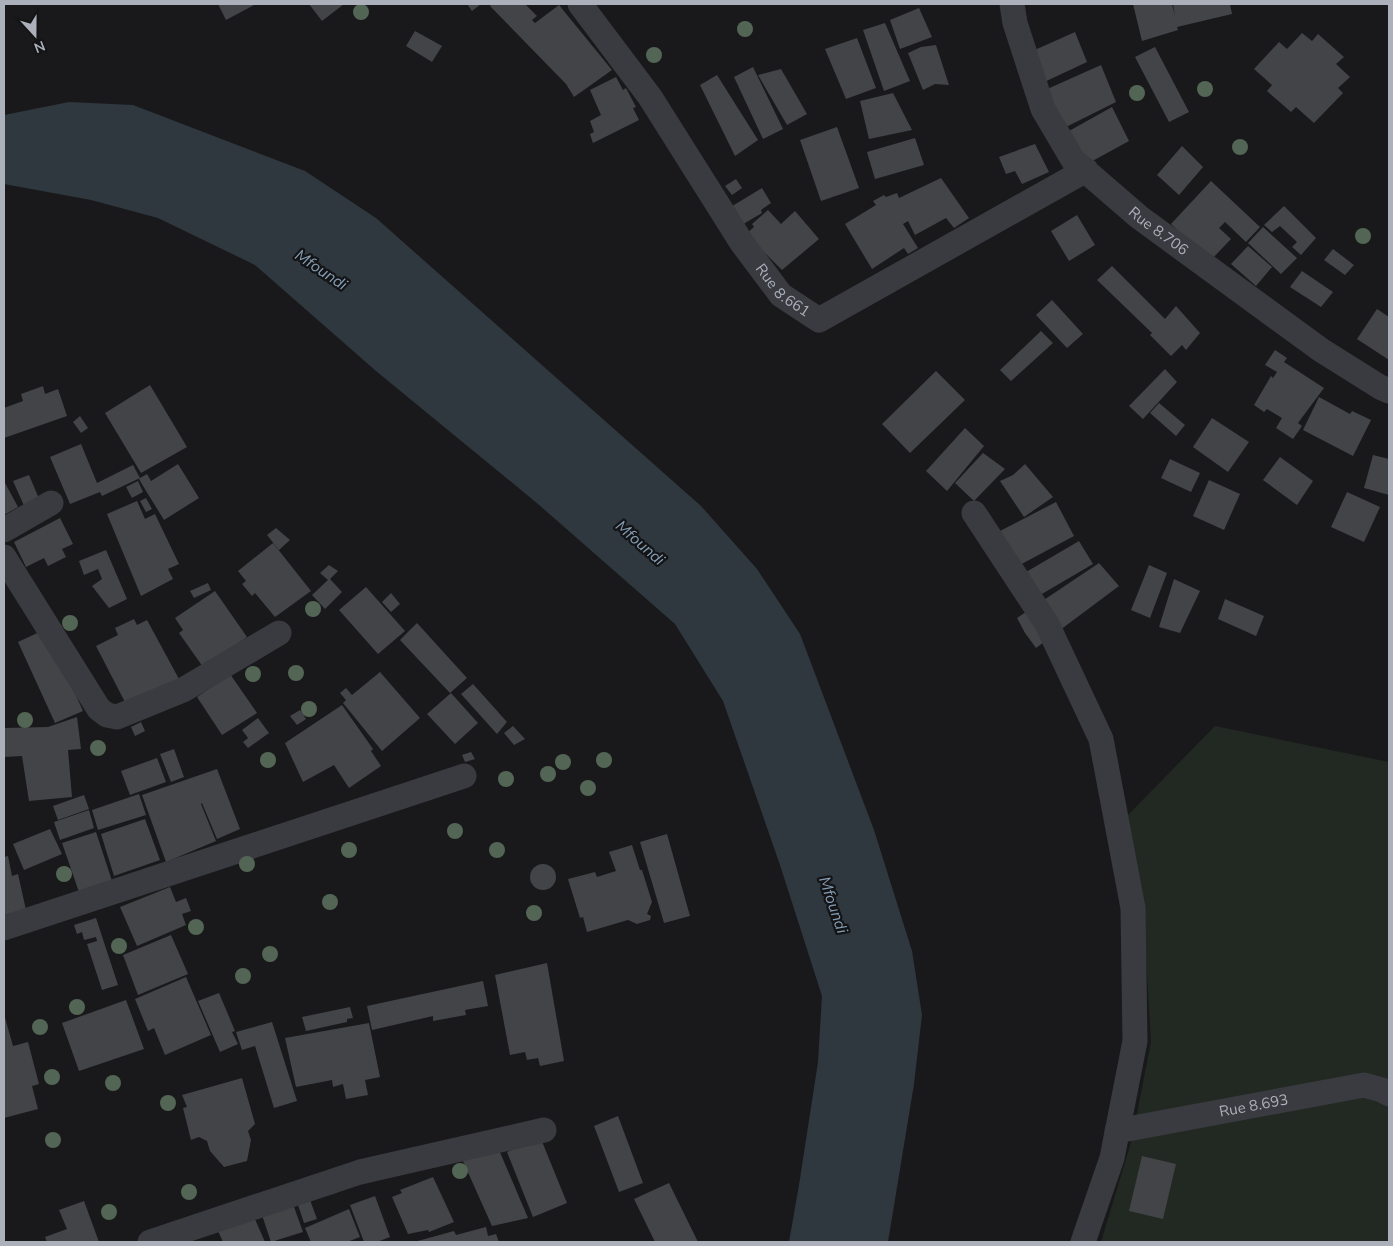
<svg xmlns="http://www.w3.org/2000/svg" width="1393" height="1246" font-family="'Nunito Sans',sans-serif">
<style>
.green{fill:#212922}
.water{fill:#2f383f}
.building{fill:#434448}
.lines{fill:none;stroke-linecap:round;stroke-linejoin:round}
.minor{stroke:#3a3b40;stroke-width:25}
.tree{fill:#536655}
.labels{text-anchor:middle;dominant-baseline:central;stroke-width:4.5;stroke-linejoin:round;paint-order:stroke}
.street-label{font-size:15px;fill:#abb0ba;stroke:#141416}
.water-label{font-size:16px;font-style:italic;fill:#849eb4;stroke:#141416}
</style>
<rect width="100%" height="100%" fill="#19191b"/>
<path class="green" d="M1215 726 1389 762V1242H1101L1132 1139 1151 1042 1144 924 1127 816Z"/>
<path class="water" d="M69 102 133 105 305 171 376 218 701 506 757 569 800 634 874 830 912 951 922 1015 914 1084 888 1242H789L799 1185 818 1062 822 996 780 865 723 701 675 624 538 504 376 371 255 265 158 218 91 200 4 184V115Z"/>
<path class="building" d="M218 4H256L226 20Z
M309 4H344L322 21Z
M467 4H481L472 11Z
M492 4H525L537 16 532 20 535 23 559 5 612 70 574 97 566 84 490 6Z
M1133 4H1172L1175 16 1173 4H1230L1232 14 1177 27 1178 30 1142 41Z
M919 8 932 37 900 49 890 20Z
M885 23 910 81 884 91 863 30Z
M415 31 442 46 432 62 406 46Z
M1075 32 1087 62 1040 84 1028 53Z
M1302 33 1312 41 1318 34 1344 57 1336 64 1350 77 1338 88 1343 93 1314 123 1296 107 1291 112 1267 91 1272 85 1254 69 1279 42 1287 49Z
M857 38 876 88 846 99 825 49Z
M936 45 949 85 935 84 923 90 908 53 921 47Z
M1155 47 1189 112 1169 122 1135 57Z
M1101 65 1116 102 1062 129 1045 90Z
M753 67 783 129 763 139 734 77Z
M781 69 807 114 787 125 758 75Z
M717 75 758 140 735 156 700 85Z
M616 77 623 90 626 88 636 107 633 108 639 120 593 143 590 134 594 132 590 121 601 115 590 90Z
M893 93 912 130 869 139 860 101Z
M1112 107 1129 141 1087 164 1069 131Z
M837 127 859 188 821 201 800 140Z
M915 138 924 165 875 179 867 152Z
M1035 144 1049 172 1022 184 1015 171 1006 174 999 157Z
M1182 146 1203 167 1179 195 1157 175Z
M941 178 969 218 954 228 946 218 915 235 908 221 903 224 918 248 908 254 904 248 872 269 845 224 876 205 873 201 884 195 886 197 897 193 899 198Z
M736 179 742 188 732 195 725 186Z
M1211 181 1260 227 1246 242 1225 222 1219 228 1231 239 1210 261 1171 224Z
M762 188 771 203 761 210 762 213 740 226 729 208Z
M1284 206 1316 238 1301 255 1292 247 1297 242 1280 226 1272 232 1264 225Z
M768 210 781 224 795 211 819 239 782 270 746 234 754 227 752 224Z
M1077 215 1095 245 1069 261 1051 231Z
M1263 227 1297 258 1281 274 1248 243Z
M1248 246 1272 267 1256 286 1231 264Z
M1333 249 1354 265 1345 275 1324 260Z
M1112 266 1165 319 1176 306 1200 333 1186 350 1182 345 1171 356 1150 335 1152 333 1097 280Z
M1302 271 1333 292 1321 307 1290 287Z
M1052 300 1083 334 1067 348 1036 315Z
M1377 309 1389 317V360L1357 339Z
M1041 331 1053 343 1011 381 1000 370Z
M1275 350 1287 358 1284 362 1324 388 1298 423 1302 426 1293 439 1276 428 1282 418 1267 409 1264 412 1254 405 1271 376 1273 378 1277 372 1265 365Z
M1165 369 1177 382 1143 419 1129 406Z
M936 371 965 400 910 453 882 424Z
M150 385 187 447 141 473 105 413Z
M43 386 45 394 58 389 67 416 4 438V408L23 401 21 394Z
M1319 397 1350 414 1352 411 1371 420 1353 456 1303 430Z
M1159 403 1185 425 1176 436 1150 413Z
M80 416 88 428 81 433 73 422Z
M1212 418 1249 442 1228 472 1193 447Z
M965 428 984 446 947 491 926 471Z
M81 444 97 483 133 465 140 478 147 474 151 481 178 464 199 498 164 520 143 486 139 479 140 478 102 496 100 492 70 504 50 457Z
M983 453 1005 469 974 501 955 483Z
M1373 455 1389 459V495L1364 488Z
M1280 457 1313 481 1297 505 1263 480Z
M1170 459 1200 473 1191 492 1161 478Z
M1025 464 1053 497 1024 517 1000 481 1013 475Z
M29 475 40 501 25 508 13 481Z
M1209 480 1240 494 1224 530 1193 516Z
M4 481 18 507 4 515Z
M138 481 143 492 132 498 126 487Z
M1347 492 1380 507 1364 542 1331 527Z
M146 498 152 509 146 512 140 501Z
M137 501 145 519 155 514 179 564 168 569 173 579 141 596 107 514Z
M1056 502 1074 536 1016 567 998 532Z
M60 518 73 544 62 549 66 557 48 566 44 558 26 567 14 542Z
M276 528 290 540 279 550 267 535Z
M1079 541 1093 564 1035 598 1021 575Z
M273 543 311 591 275 617 255 593 252 596 242 584 246 581 238 571Z
M106 550 127 599 109 608 92 586 102 579 98 569 84 575 79 561Z
M1099 563 1119 586 1036 648 1025 633 1017 618Z
M329 565 338 571 330 579 342 592 325 609 312 595 328 580 320 573Z
M1149 565 1167 573 1150 618 1131 610Z
M1174 579 1200 591 1180 633 1159 627Z
M208 583 211 590 194 598 190 591Z
M366 587 405 631 378 654 339 610Z
M215 591 247 637 203 667 179 633 183 630 175 618Z
M391 593 400 604 391 612 382 602Z
M1225 599 1264 616 1256 636 1218 619Z
M134 619 137 625 147 620 179 679 127 706 96 646 118 635 115 628Z
M417 623 467 678 450 693 400 640Z
M46 629 83 711 55 723 18 642Z
M380 672 420 718 382 751 343 703 346 700 340 693 346 688 352 695Z
M230 674 257 713 222 735 197 697Z
M473 684 507 722 497 734 461 694Z
M451 693 478 723 455 744 427 714Z
M342 705 373 749 371 751 381 766 349 788 334 765 303 782 285 743Z
M300 710 306 719 297 725 290 716Z
M77 717 81 749 68 750 72 797 29 801 22 756 4 757V728L48 727Z
M258 718 269 733 248 748 243 742 248 738 242 730Z
M141 722 145 731 135 736 131 727Z
M513 726 525 739 514 745 504 733Z
M174 749 184 777 171 782 160 754Z
M471 752 475 759 465 762 462 755Z
M157 758 166 782 130 795 121 771Z
M217 769 240 829 217 839 202 803 201 804 216 841 166 862 142 795Z
M139 794 146 815 98 830 92 810Z
M84 795 89 809 58 820 53 806Z
M89 810 94 828 60 840 54 822Z
M145 819 160 860 114 876 101 834Z
M50 829 62 854 24 870 13 844Z
M96 832 113 884 80 895 62 843Z
M667 834 690 916 664 923 640 842Z
M632 845 640 870H642L652 902 647 914 651 916 650 920 637 924 628 920 587 932 583 917 580 918 568 879 595 872 597 877 616 871 609 852Z
M8 856 12 876 18 874 26 910 4 915V857Z
M530 877a13 13 0 1 1 26 0a13 13 0 1 1-26 0Z
M170 887 176 902 186 898 191 911 182 914 186 925 137 946 120 907Z
M96 918 118 985 102 990 87 944 97 941 96 937 84 940 82 932 77 934 74 925Z
M171 935 188 974 138 995 123 955Z
M547 963 564 1061 540 1066 538 1058 527 1060 525 1052 510 1055 495 975Z
M186 977 211 1035 165 1055 154 1028 148 1031 135 999Z
M483 981 488 1006 465 1010 466 1015 433 1021V1016L372 1030 367 1006Z
M219 993 235 1031 232 1032 238 1044 220 1052 198 1001Z
M126 1000 144 1049 79 1071 62 1023Z
M350 1007 353 1018 347 1019V1022L306 1031 302 1017Z
M4 1014 13 1046 28 1042 39 1084 32 1086 38 1109 4 1118Z
M272 1022 297 1101 274 1108 255 1046 242 1050 236 1032Z
M369 1023 380 1077 365 1080 368 1095 346 1099 343 1084 333 1087 332 1080 296 1087 285 1038Z
M242 1078 255 1124 248 1131 251 1140 247 1161 224 1167 210 1151 207 1141 199 1137 191 1140 183 1108 187 1107 182 1095Z
M618 1116 643 1183 619 1192 594 1126Z
M541 1139 567 1203 533 1217 507 1152Z
M499 1150 528 1218 492 1226 462 1159Z
M1142 1156 1176 1164 1163 1219 1129 1211Z
M433 1177 454 1222 429 1232 428 1230 408 1234 392 1197 402 1193 400 1190Z
M669 1183 698 1242H655L634 1199Z
M375 1196 390 1237 377 1242H364L350 1205Z
M310 1200 317 1219 304 1223 298 1205Z
M84 1201 99 1242H47L45 1237 67 1229 59 1210Z
M293 1204 303 1232 271 1242 262 1215Z
M349 1209 360 1237 347 1242H311L305 1228Z
M254 1217 265 1242H223L218 1231Z
M486 1227 488 1236 496 1234 499 1242H414L454 1231 456 1235Z"/>
<g class="lines">
<g class="minor">
<path id="s1" d="M580 4 650 97 742 243 781 295 819 320 1086 170"/>
<path id="s2" d="M1012 4 1015 23 1043 109 1073 160 1139 217 1321 350 1380 387 1389 391"/>
<path d="M974 513 1047 624 1101 739 1133 908 1135 1041 1112 1158 1083 1242"/>
<path d="M4 530 51 503"/>
<path d="M4 557 99 709 107 715 117 717 183 690 279 633"/>
<path d="M4 928 464 776"/>
<path id="s3" d="M1117 1131 1364 1085 1382 1090 1389 1094"/>
<path d="M150 1242 360 1172 544 1130"/>
</g>
</g>
<g class="tree">
<circle cx="361" cy="12" r="8"/>
<circle cx="745" cy="29" r="8"/>
<circle cx="654" cy="55" r="8"/>
<circle cx="1205" cy="89" r="8"/>
<circle cx="1137" cy="93" r="8"/>
<circle cx="1240" cy="147" r="8"/>
<circle cx="1363" cy="236" r="8"/>
<circle cx="313" cy="609" r="8"/>
<circle cx="70" cy="623" r="8"/>
<circle cx="296" cy="673" r="8"/>
<circle cx="253" cy="674" r="8"/>
<circle cx="309" cy="709" r="8"/>
<circle cx="25" cy="720" r="8"/>
<circle cx="98" cy="748" r="8"/>
<circle cx="268" cy="760" r="8"/>
<circle cx="604" cy="760" r="8"/>
<circle cx="563" cy="762" r="8"/>
<circle cx="548" cy="774" r="8"/>
<circle cx="506" cy="779" r="8"/>
<circle cx="588" cy="788" r="8"/>
<circle cx="455" cy="831" r="8"/>
<circle cx="349" cy="850" r="8"/>
<circle cx="497" cy="850" r="8"/>
<circle cx="247" cy="864" r="8"/>
<circle cx="64" cy="874" r="8"/>
<circle cx="330" cy="902" r="8"/>
<circle cx="534" cy="913" r="8"/>
<circle cx="196" cy="927" r="8"/>
<circle cx="119" cy="946" r="8"/>
<circle cx="270" cy="954" r="8"/>
<circle cx="243" cy="976" r="8"/>
<circle cx="77" cy="1007" r="8"/>
<circle cx="40" cy="1027" r="8"/>
<circle cx="52" cy="1077" r="8"/>
<circle cx="113" cy="1083" r="8"/>
<circle cx="168" cy="1103" r="8"/>
<circle cx="53" cy="1140" r="8"/>
<circle cx="460" cy="1171" r="8"/>
<circle cx="189" cy="1192" r="8"/>
<circle cx="109" cy="1212" r="8"/>
</g>
<g class="labels">
<g class="street-label">
<text stroke="none"><textPath href="#s2" startOffset="280">Rue 8.706</textPath></text>
<text stroke="none"><textPath href="#s1" startOffset="352">Rue 8.661</textPath></text>
<text stroke="none"><textPath href="#s3" startOffset="139">Rue 8.693</textPath></text>
</g>
<g class="water-label">
<text transform="translate(321 270) rotate(34)">Mfoundi</text>
<text transform="translate(640 543) rotate(41)">Mfoundi</text>
<text transform="translate(833 905) rotate(71)">Mfoundi</text>
</g>
</g>
<rect width="1393" height="1246" fill="none" stroke="#abb0ba" stroke-width="10"/>
<g transform="translate(35 35) rotate(159)" stroke="#141416" stroke-width="4" paint-order="stroke">
<path d="M0-4L9 19L0 12L-9 19Z" fill="#abb0ba"/>
<text y="-8" font-size="14" font-weight="bold" text-anchor="middle" fill="#abb0ba">N</text>
</g>
</svg>
